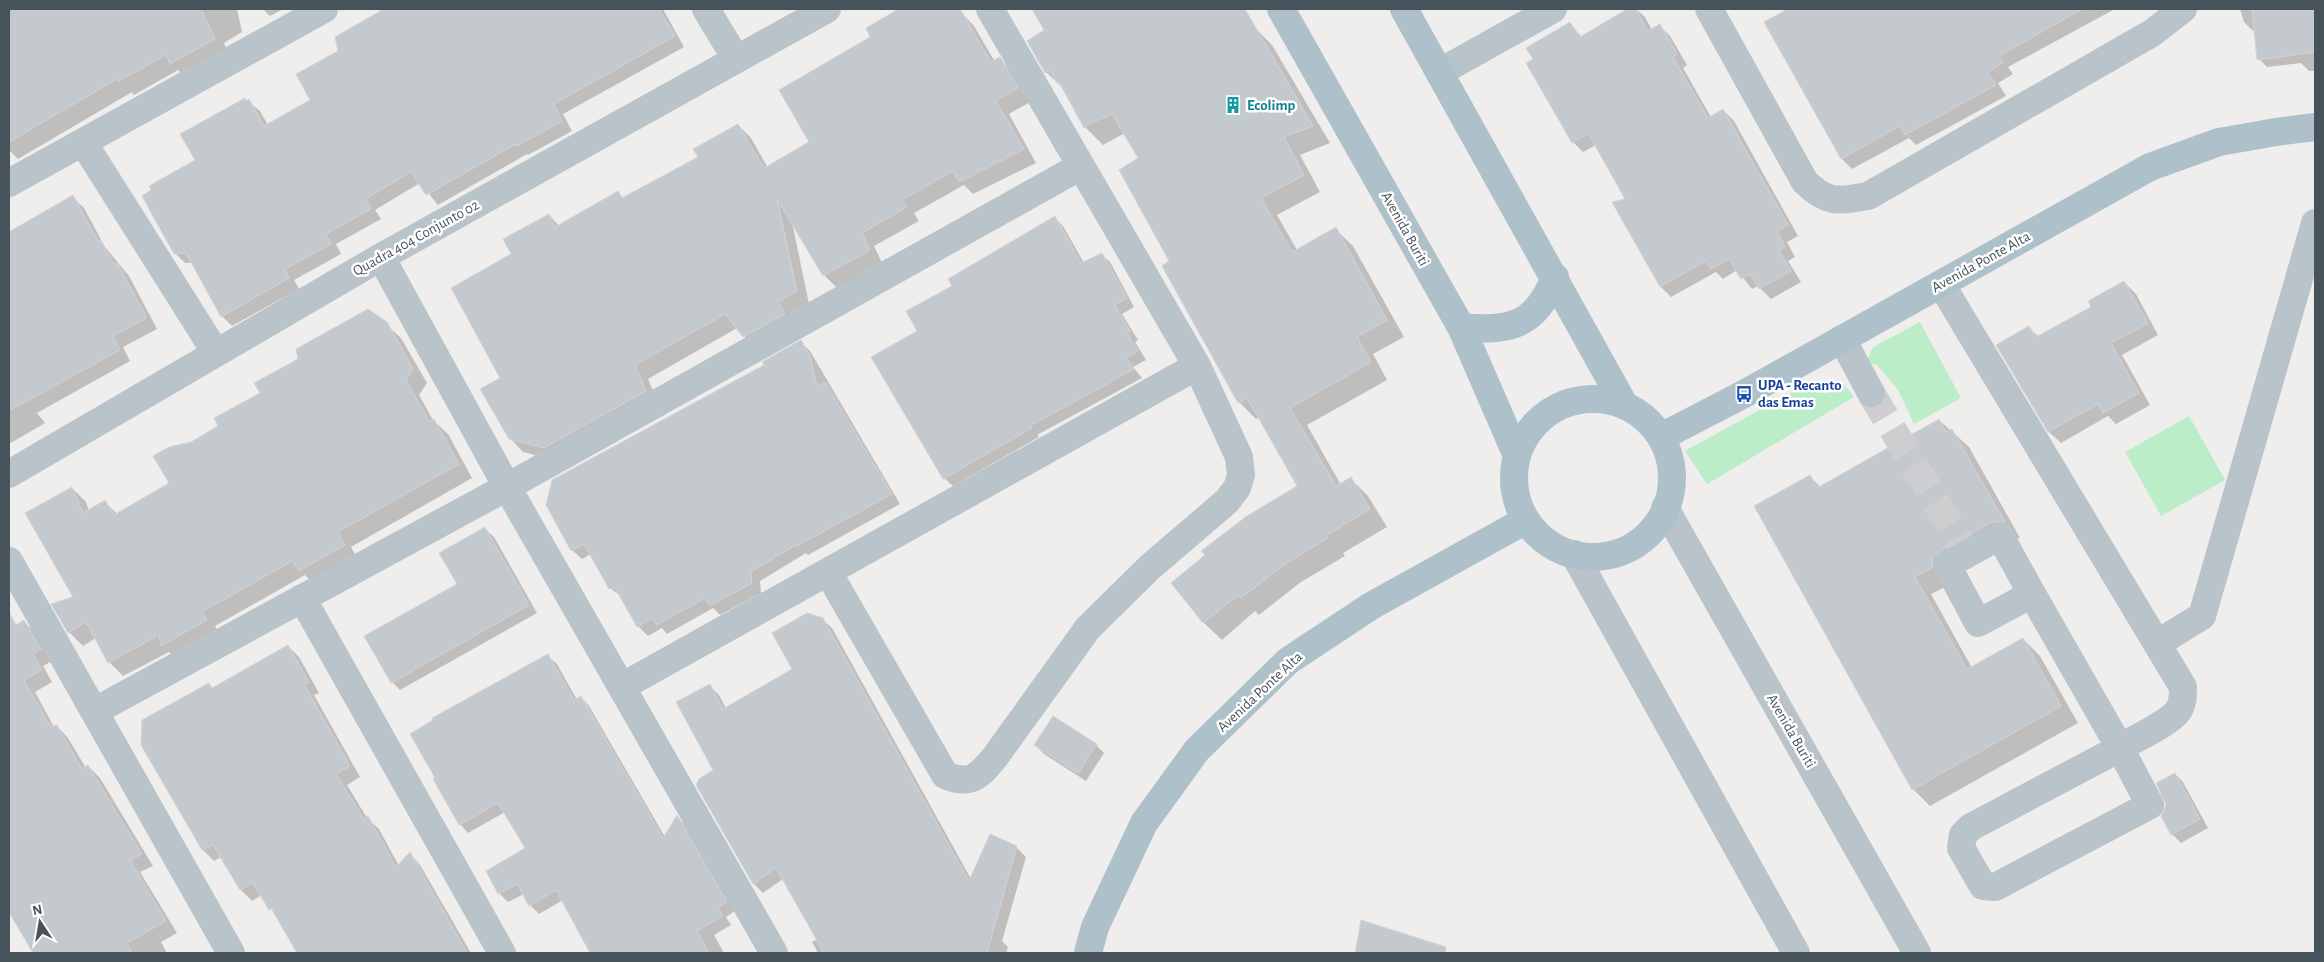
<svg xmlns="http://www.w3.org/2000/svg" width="2324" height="962" font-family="'Alegreya Sans',sans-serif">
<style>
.green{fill:#bcedc9}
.shadow{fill:#0003}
.building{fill:#c4c9cd;stroke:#d1d4d9}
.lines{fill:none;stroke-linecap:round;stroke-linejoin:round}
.minor-tunnel{stroke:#ceced0;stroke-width:28;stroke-dasharray:28 14;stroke-linecap:butt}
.minor{stroke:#b9c4ca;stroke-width:28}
.major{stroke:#aec1cb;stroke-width:28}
.labels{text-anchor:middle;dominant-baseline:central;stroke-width:5;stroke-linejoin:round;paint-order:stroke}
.culture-label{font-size:15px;font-weight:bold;fill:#0d838f;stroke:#fff;text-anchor:start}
.street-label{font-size:15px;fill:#46535a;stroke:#fff}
.transit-label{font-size:15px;font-weight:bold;fill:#164399;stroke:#fff;text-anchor:start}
</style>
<rect width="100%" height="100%" fill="#f0eded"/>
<path class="green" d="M1920 322 1961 398 1914 424 1898 390 1877 365 1866 363 1873 347Z
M1842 382 1854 397 1707 484 1685 451 1805 385Z
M2189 416 2225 480 2161 516 2125 452Z"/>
<path class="shadow" d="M9 9H237L242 32 224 43 228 53 185 77 178 70 134 95 132 92 18 159 9 150Z
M263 9H283L270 16Z
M387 9H663L684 47 563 114 572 131 528 155 527 154 438 205 420 183 375 210 381 219 336 244 341 254 294 280 299 289 232 326 222 316 193 263H185L175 253 197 161 245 99 260 111 268 125 312 100 339 52 336 37Z
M901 9H953L961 12 974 26 995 62 1000 59 1013 72 1030 102 1009 114 1036 163 973 194 964 185 914 213 919 221 874 246 882 263 837 288 824 275 792 222 809 304 757 350 737 328 648 379 659 405 558 461 523 452 510 438 513 254 549 215 559 226 618 193 624 199 699 158 738 125 751 138 768 168 811 143 872 37 867 29Z
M1033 9H1203L1223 46 1255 28 1272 45 1330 143 1300 155 1320 192 1277 215 1297 250 1335 229 1353 246 1404 337 1373 354 1387 380 1307 425 1341 485 1351 479 1368 496 1387 527 1343 553 1345 556 1301 582 1259 615 1255 611 1222 640 1204 623 1173 583 1299 486 1260 417 1256 419 1239 402 1171 261 1140 159 1125 133 1103 145 1085 127 1062 87 1046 72V31Z
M1630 9H1636L1645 17 1652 30 1660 26 1670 36 1687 65 1683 68 1711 117 1723 110 1734 121 1798 236 1787 242 1795 257 1788 261 1801 282 1771 299 1758 286 1752 289 1737 270 1723 279 1716 272 1671 297 1661 287 1614 202 1627 200 1596 145 1583 152 1573 142 1534 59 1570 24 1582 37Z
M1790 9H2115L2008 67 2013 74 1998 83 2006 96 1916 145 1909 138 1852 169 1842 159 1766 23Z
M2240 9H2315V71H2309L2301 63 2267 67 2259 59 2255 30 2253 31 2244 22Z
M72 197 84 208 105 247 129 276 157 329 123 347 130 361 37 413 45 423 9 444V233Z
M1055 218 1063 226 1084 263 1101 254 1110 262 1134 307 1122 314 1138 340 1135 342 1146 360 1133 367 1142 378 1037 435 1039 437 953 486 944 478 919 331 953 286Z
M2124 282 2136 294 2158 335 2122 355 2150 405 2116 424 2108 416 2061 443 2049 432 1998 346 2029 328 2039 337 2093 307Z
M368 311 376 315 401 338 427 383 419 395 433 420 448 434 472 478 351 547 358 560 314 584 305 575 215 626 220 634 176 659 169 652 123 676 109 662 96 638 83 646 69 632 75 598 72 488 86 502 89 511 105 502 117 514 171 484 191 443 220 427 299 360Z
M801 342 810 351 900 504 808 555 806 553 760 581 761 593 720 615 713 608 667 634 662 628 648 636 638 626 622 597 610 588 591 554 582 559 572 550 766 365Z
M1939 420 1969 447 2020 538 2010 539 1957 568 1949 585 1931 594 1972 668 2023 639 2040 656 2078 723 1930 806 1913 789 1810 476 1820 487Z
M485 529 494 537 537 613 400 690 392 682 459 584Z
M822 619 832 628 971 879 1016 847 1026 857 1002 941 1008 947 1006 953H818L812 942 818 939 783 879 763 893 754 884 697 785 714 771 710 686 719 695 726 708 794 670Z
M24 622 36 633 52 661 43 666 52 682 35 692 54 727 57 726 68 738 86 768 88 766 100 778 153 866 140 872 177 933 161 942 167 953H48L37 932 17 925 9 910V631Z
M288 646 299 657 319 693 314 695 360 777 347 785 367 818 379 829 399 866 410 854 420 865 471 953H298L277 916 262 895 252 901 241 890 221 857 214 861 203 850 142 745 209 685 213 689Z
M548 656 557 664 577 700 581 697 589 706 665 837 677 817 685 825 735 911 726 917 731 925 714 935 724 953H668L684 945 563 900 539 914 530 905 524 894 508 902 499 893 527 849 505 812 468 833 460 824 412 734Z
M1035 745H1096L1104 753 1086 781 1044 754Z
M2175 774 2183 782 2208 828 2181 843 2172 834 2167 805Z
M1362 922 1422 946 1420 953H1355Z"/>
<path class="building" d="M9 9H201L215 39 170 64 166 55 119 81 117 79 9 142Z
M384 9H659L675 36 554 104 562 121 517 146 516 144 426 195 411 172 366 199 371 209 326 234 331 244 285 269 289 278 221 317 186 253 174 254 142 196 151 190 149 186 195 160 180 134 245 98 246 101 249 99 264 126 310 100 296 74 338 51 335 37Z
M899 9H960L991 62 1000 57 1018 88 996 101 1024 149 959 182 953 171 902 200 907 207 862 233 870 250 823 276 777 199 797 291 778 302 785 314 743 337 725 314 635 365 646 391 544 448 509 439 480 389 500 378 451 288 511 254 503 239 549 214 555 227 618 191 622 198 698 157 693 149 738 124 764 168 809 142 779 90 870 37 866 28Z
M1032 9H1245L1313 126 1284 137 1304 175 1261 198 1292 252 1336 227 1387 320 1357 337 1371 362 1290 408 1336 486 1351 477 1370 509 1327 535 1328 538 1284 565 1241 598 1238 595 1203 623 1171 583 1205 555 1201 551 1247 516 1297 486 1247 398 1238 403 1162 266 1169 261 1119 170 1138 158 1112 114 1091 123 1084 128 1059 82 1057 83 1050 70 1045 73 1027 41 1044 30Z
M1627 9H1636L1648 31 1660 24 1677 54 1673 57 1708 118 1723 109 1788 225 1777 231 1785 247 1779 250 1791 271 1759 289 1750 274 1741 279 1729 259 1711 269 1706 261 1660 287 1612 202 1625 199 1588 133 1572 143 1526 63 1533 59 1526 48 1570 22 1580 37Z
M1788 9H2082L1999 56 2003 63 1988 72 1996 85 1905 135 1900 126 1841 159 1764 22Z
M2252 9H2315V52L2257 60Z
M73 195 98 241 100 240 114 264H118L147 318 113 336 120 350 9 411V232Z
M1055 216 1081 263 1102 253 1127 298 1115 305 1130 331 1127 333 1138 351 1126 358 1134 369 1030 426 1032 428 943 479 871 357 917 331 906 311 952 286 948 279Z
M2124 281 2148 323 2111 343 2139 393 2103 413 2098 404 2048 432 1996 345 2029 326 2036 337 2091 307 2088 301Z
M368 309 387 322 413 369 406 380 429 421 434 419 459 464 338 532 345 545 299 571 292 561 202 612 207 620 161 646 159 635 108 663 86 622 68 633 51 604 73 597 25 513 72 487 83 513 105 500 114 515 169 483 153 456 169 447 191 442 218 426 214 418 260 393 254 383 298 359 296 349Z
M801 340 810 356 817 387 825 382 892 494 797 546V544L751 572 752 583 710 606 705 598 657 625 653 618 637 627 615 588 609 589 584 544 571 551 546 505 552 480 764 365 762 362Z
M1939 419 1946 432 1952 429 2005 522H1992L1940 551 1933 557 1932 568 1915 577 1967 669 2023 638 2061 706 1912 790 1754 506 1810 475 1817 488Z
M485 527 529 605 391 683 364 636 457 584 439 553Z
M9 612 16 625 24 620 41 649 33 654 42 670 24 680 50 726 57 725 82 769 88 765 142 854 130 860 166 921 127 943 132 953H33L9 912Z
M807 613 823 618 969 881 990 834 1017 846 987 953H824L776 868 753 884 696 785 699 779 713 770 676 702 710 684 723 709 792 669 772 633Z
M288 645 309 682 304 684 350 766 336 774 364 819 368 816 396 867 410 852 467 953H297L271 908 269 910 253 883 240 890 213 845 202 850 141 745 142 720 209 683 212 688Z
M548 654 574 700 581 696 663 838 677 815 727 902 718 908 723 916 697 931 709 953H590L556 890 529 906 517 884 498 894 486 871 525 848 498 803 459 825 433 779 435 778 410 734 433 720 432 718Z
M1053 716 1097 744 1078 773 1034 745Z
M2175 773 2200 819 2171 835 2161 816 2166 805 2156 783Z
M1361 920 1446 947 1445 953H1355Z"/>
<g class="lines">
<path class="minor-tunnel" d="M1871 393 1967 554"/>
<path class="minor" d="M706 9 736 59
M1709 9 1805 182C1828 204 1838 201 1868 196L2152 33 2183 9
M1440 72 1553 9
M83 142 216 353
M9 183 324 9
M381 257 507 487 774 953
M1941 284 2183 687C2183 695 2183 704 2178 711 2167 725 2135 738 2120 748L2032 594 1978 623 1947 565 2000 536 2032 594
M1842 339 1871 393
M9 474 381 257 827 9
M1665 508 1917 953
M1574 554 1796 953
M9 561 231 953
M828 572 945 775C971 786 979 776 995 757L1088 628 1150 567 1227 501 1237 488 1241 475 1239 457 1197 366 990 9
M302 598 502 953
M2158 643 2202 616 2315 223
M623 686 1197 366
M95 711 507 487 1081 166
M2120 748 2150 805 1995 887 1983 886 1961 848 1963 835 1971 827Z"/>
<path class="major" d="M1281 9 1461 327 1517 456
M1404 9 1625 406
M1461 327C1509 332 1536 326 1555 277
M1514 478a79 79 0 1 1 158 0a79 79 0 1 1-158 0Z
M1661 437 1744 394 2150 167 2219 142 2276 132 2315 127
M1088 953 1095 927 1144 823 1197 750 1288 661 1371 606 1526 520"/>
</g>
<defs>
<g id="building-bare" transform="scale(1.35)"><path d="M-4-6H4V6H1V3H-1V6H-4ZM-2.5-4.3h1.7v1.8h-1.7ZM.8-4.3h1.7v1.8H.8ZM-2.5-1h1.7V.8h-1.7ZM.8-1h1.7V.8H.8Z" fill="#0f9aa8" stroke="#fff" stroke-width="2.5" paint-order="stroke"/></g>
<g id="bus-bare" transform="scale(1.35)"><path d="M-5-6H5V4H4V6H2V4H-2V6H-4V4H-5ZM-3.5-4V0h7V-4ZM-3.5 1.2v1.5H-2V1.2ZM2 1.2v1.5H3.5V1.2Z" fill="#1a4fb4" stroke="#fff" stroke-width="2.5" paint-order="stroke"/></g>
</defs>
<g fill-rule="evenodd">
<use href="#building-bare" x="1233" y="105"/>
<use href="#bus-bare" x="1744" y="394"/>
</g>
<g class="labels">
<g class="culture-label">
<text x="1247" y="105">Ecolimp</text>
</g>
<g class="street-label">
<text transform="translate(1405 229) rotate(61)">Avenida Buriti</text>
<text transform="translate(416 238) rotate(-29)">Quadra 404 Conjunto 02</text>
<text transform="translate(1981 262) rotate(-29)">Avenida Ponte Alta</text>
<text transform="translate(1260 692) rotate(-43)">Avenida Ponte Alta</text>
<text transform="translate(1791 731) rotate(60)">Avenida Buriti</text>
</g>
<g class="transit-label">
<text x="1758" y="385">UPA - Recanto<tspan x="1758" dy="17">das Emas</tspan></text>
</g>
</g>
<rect width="2324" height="962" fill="none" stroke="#46535a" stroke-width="20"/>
<g transform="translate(40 922) rotate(348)" stroke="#ffffff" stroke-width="4" paint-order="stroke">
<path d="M0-4L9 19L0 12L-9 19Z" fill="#46535a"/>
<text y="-8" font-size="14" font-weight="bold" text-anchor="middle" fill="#46535a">N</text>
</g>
</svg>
